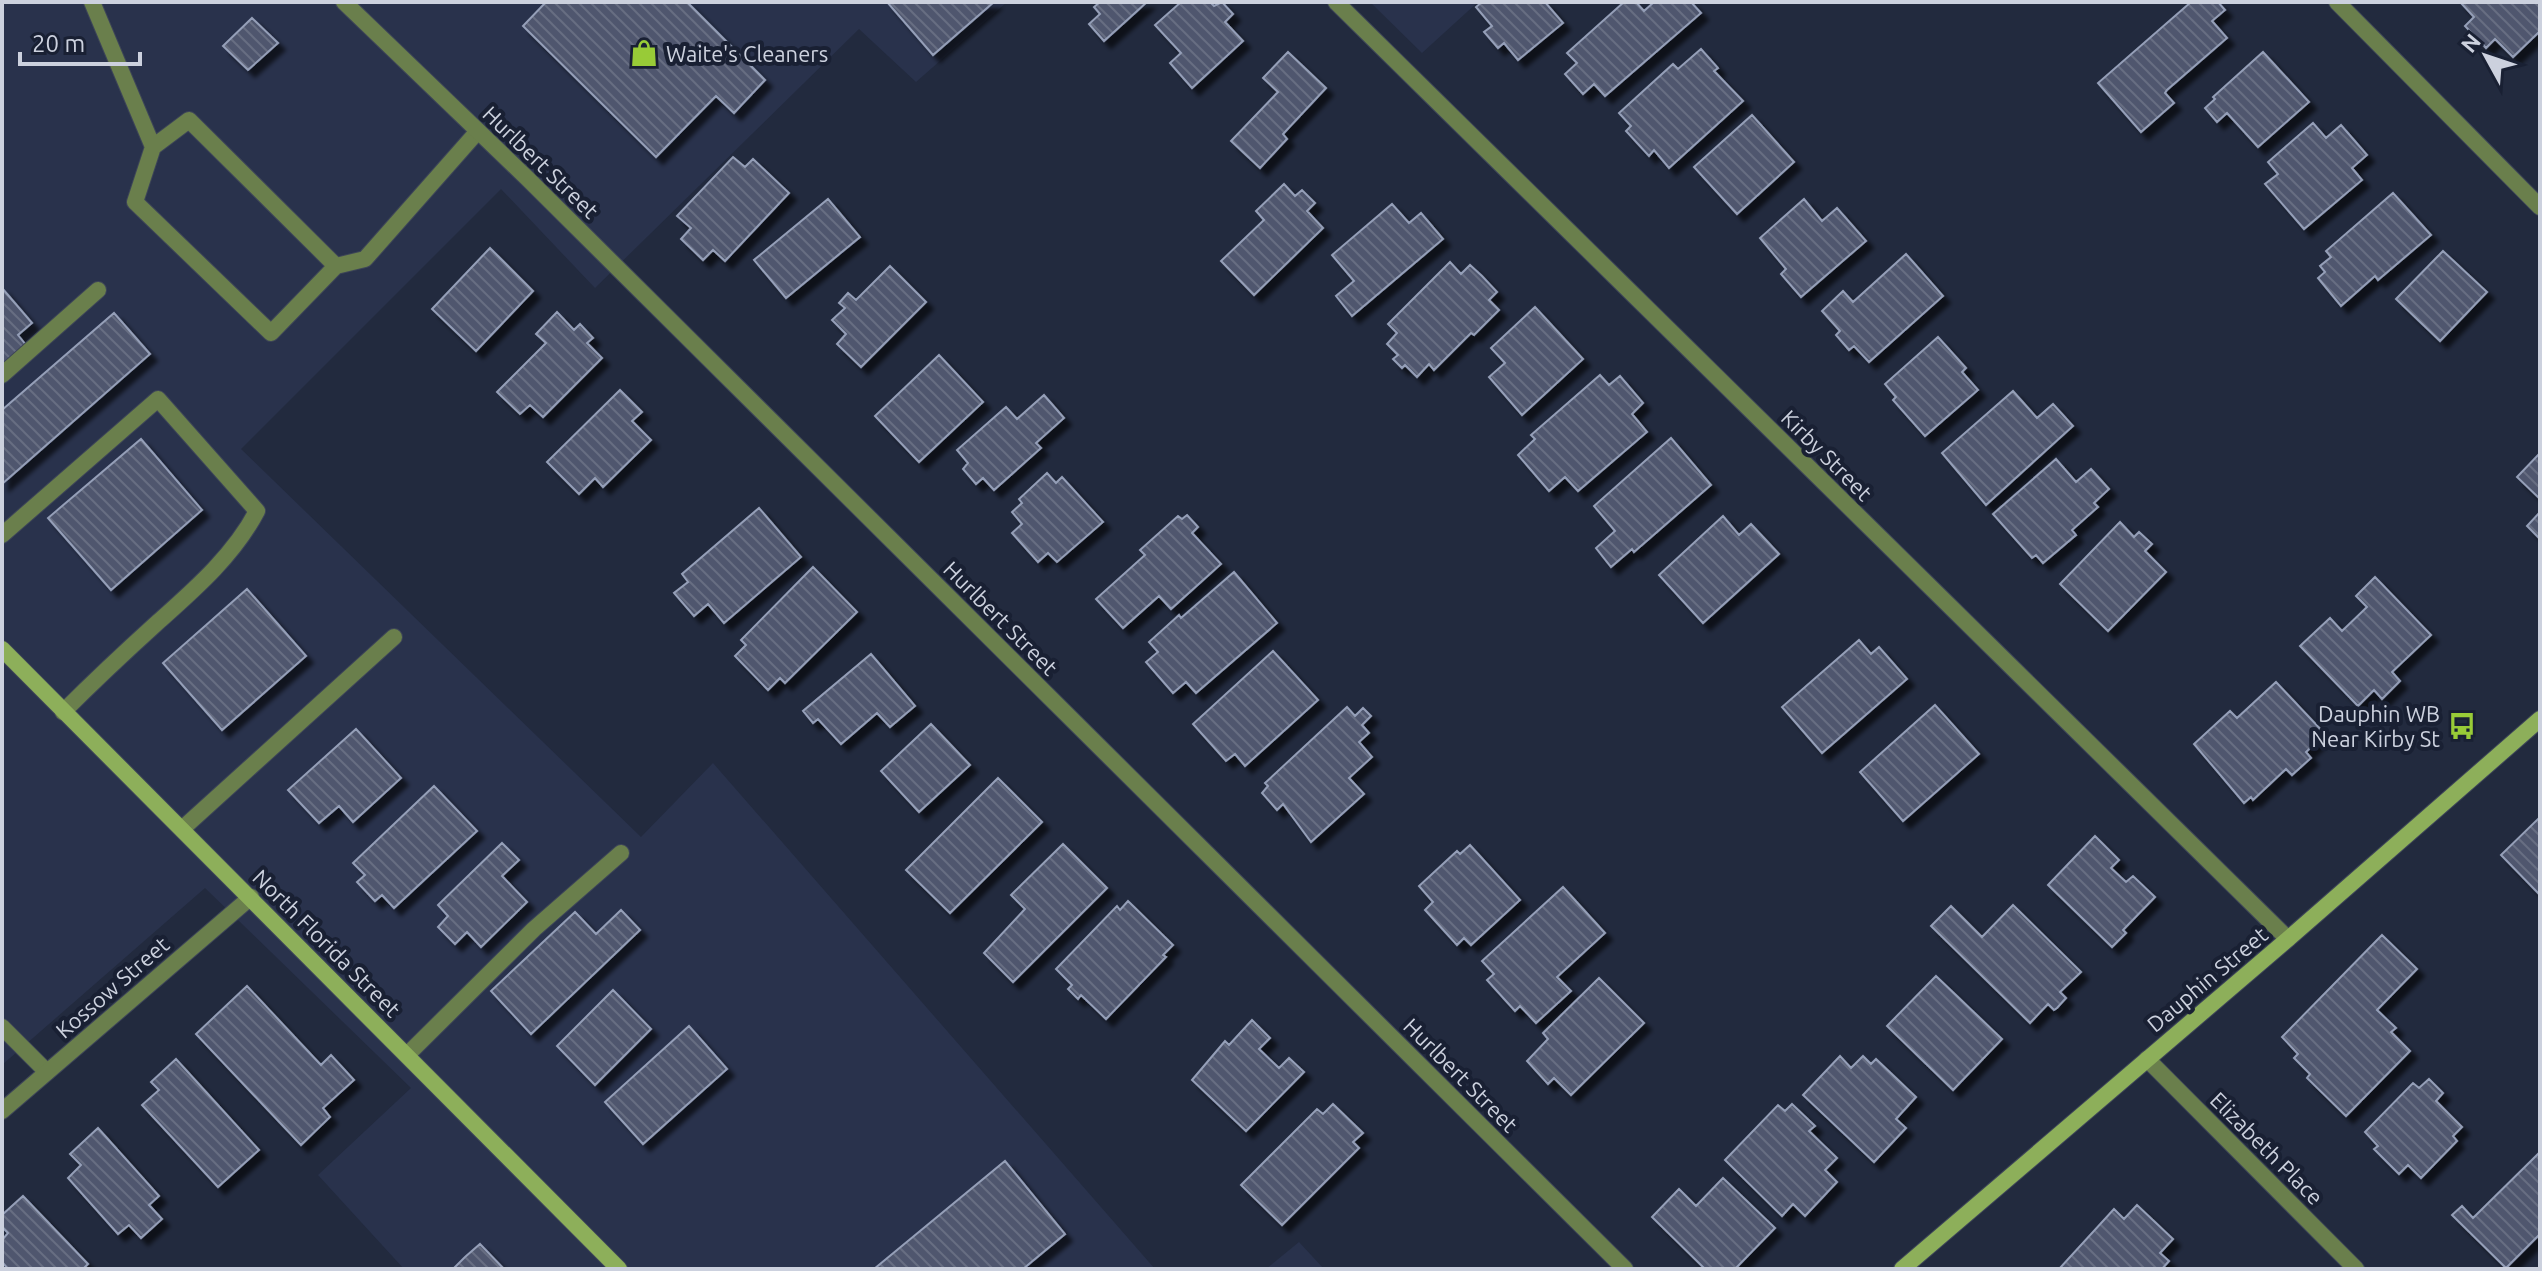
<svg xmlns="http://www.w3.org/2000/svg" width="2542" height="1271" font-family="Ubuntu,sans-serif">
<style>
.built{fill:#29324c}
.building{fill:url(#building-back-hatch);stroke:#959fb8;stroke-width:2;filter:url(#shadow)}
.lines{fill:none;stroke-linecap:round;stroke-linejoin:round}
.lane-casing{stroke:#3d4558;stroke-width:18}
.street-casing{stroke:#3d4558;stroke-width:18}
.secondary-casing{stroke:#3d4558;stroke-width:18}
.lane{stroke:#6a7f4c;stroke-width:16}
.street{stroke:#6a7f4c;stroke-width:16}
.secondary{stroke:#8daf5a;stroke-width:16}
.labels{text-anchor:middle;dominant-baseline:central;stroke-width:8;stroke-linejoin:round;paint-order:stroke}
.poi-label{font-size:22px;fill:#ccd1de;stroke:#192033;text-anchor:start}
.street-label{font-size:22px;fill:#ccd1de;stroke:#192033}
</style>
<defs>
<pattern id="building-back-hatch" width="6" height="6" patternUnits="userSpaceOnUse" patternTransform="scale(2)"><rect width="6" height="6" fill="#4f576e"/><path d="M-1 5l2 2M0 0l6 6M5-1l2 2" fill="none" stroke="#676e82"/></pattern>
<filter id="shadow"><feDropShadow dx="7" dy="7" stdDeviation="2" flood-color="#0009"/></filter>
</defs>
<rect width="100%" height="100%" fill="#222a3e"/>
<path class="built" d="M2 2H1007L916 82 859 29 595 288 501 189 241 449 641 837 713 763 1155 1269H404L318 1175 411 1088 205 888 2 1065Z
M1370 2H1478L1422 53Z
M1299 1242 1324 1269H1266Z"/>
<path class="building" d="M546 2H687L765 80 734 113 716 96 656 157 523 26Z
M887 2H994L933 55Z
M1100 2H1147L1104 41 1089 24 1100 14 1094 7Z
M1181 2H1210L1214 6 1222 2 1233 14 1225 22 1243 41 1192 88 1170 63 1181 53 1155 25Z
M1482 2H1545L1563 23 1518 60 1504 43 1498 48 1484 32 1492 26 1476 7Z
M1624 2H1636L1644 11 1654 2H1691L1701 13 1605 96 1594 84 1583 94 1565 74 1577 63 1567 53Z
M2191 2H2218L2225 10 2212 21 2227 38 2167 90 2165 93 2174 103 2141 132 2098 83Z
M2460 2H2540V31L2513 57 2495 39 2486 48 2465 26 2474 17Z
M252 18 278 43 248 70 223 46Z
M1701 49 1718 68 1714 71 1743 101 1669 168 1654 150 1649 156 1626 131 1631 126 1619 113 1673 64 1678 69Z
M1288 52 1326 88 1283 134 1287 139 1260 168 1231 141 1278 92 1263 78Z
M2263 52 2309 102 2258 147 2227 113 2217 122 2205 108 2215 99 2213 97Z
M1752 115 1794 162 1737 214 1694 167Z
M2313 123 2326 138 2341 125 2367 155 2352 168 2362 180 2304 229 2265 184 2278 174 2268 162Z
M733 157 745 167 753 159 789 193 725 261 713 250 703 260 681 239 691 228 677 216Z
M1284 184 1295 196 1302 190 1315 203 1307 211 1323 228 1254 295 1221 261 1264 220 1256 211Z
M2393 193 2431 235 2378 280 2375 276 2341 306 2318 278 2325 272 2320 266 2331 257 2326 251Z
M828 199 860 237 786 298 754 260Z
M1804 199 1822 221 1837 208 1866 241 1801 297 1781 274 1786 269 1760 238Z
M1392 204 1409 223 1421 213 1443 239 1352 316 1336 296 1354 281 1332 255Z
M490 248 533 291 476 351 432 309Z
M2443 251 2487 292 2440 341 2396 299Z
M1906 254 1943 296 1869 362 1854 346 1849 350 1836 335 1840 331 1822 311 1843 291 1853 302Z
M1450 262 1461 274 1470 265 1482 276 1497 292 1489 300 1499 310 1474 335 1471 333 1434 370 1429 364 1417 377 1405 365 1402 368 1393 359 1398 355 1387 344 1397 333 1388 324Z
M890 266 926 302 861 367 837 344 846 334 832 320 845 308 839 303 848 293 856 300Z
M2 288 32 323 18 335 26 345 2 365Z
M1535 307 1583 359 1522 415 1489 377 1505 363 1491 348Z
M557 312 574 330 580 324 593 338 587 343 602 358 543 417 530 405 520 414 497 392 546 343 536 334Z
M114 313 150 354 2 484V410Z
M1938 337 1966 368 1962 372 1978 390 1925 436 1893 400 1896 397 1885 384Z
M939 355 983 402 919 462 875 416Z
M1600 375 1609 385 1620 376 1643 403 1632 414 1647 432 1578 491 1565 477 1549 491 1518 455 1535 439 1531 435Z
M620 390 642 412 632 421 651 440 603 487 595 478 579 494 547 462Z
M2013 391 2037 418 2053 404 2073 426 1986 505 1942 453Z
M1044 395 1064 418 1036 443 1041 448 994 490 983 478 976 484 963 469 968 463 957 450 1006 407 1017 419Z
M1671 438 1711 485 1634 552 1632 549 1611 567 1596 548 1615 531 1594 506Z
M141 439 202 510 111 590 48 518Z
M2540 453V499L2517 477Z
M2056 459 2076 482 2091 469 2109 489 2094 503 2098 507 2072 530 2076 535 2043 563 2036 555 2032 558 1993 514Z
M1047 473 1056 483 1062 477 1103 522 1057 562 1048 553 1038 562 1012 533 1022 524 1012 512 1022 503 1019 499Z
M759 508 801 557 724 623 708 604 694 616 674 593 688 582 682 574Z
M2540 512V539L2527 526Z
M1187 515 1198 527 1192 533 1221 564 1171 609 1159 596 1123 628 1096 599 1145 555 1140 550 1178 516 1182 519Z
M1723 516 1739 535 1751 524 1779 554 1703 623 1659 575Z
M2120 522 2134 537 2139 532 2152 544 2145 551 2166 572 2108 631 2060 584Z
M813 567 857 612 787 681 785 683 780 678 768 690 735 656 746 645 741 640Z
M1234 572 1277 623 1196 693 1186 682 1173 693 1146 662 1158 652 1149 642 1179 615 1181 618Z
M2375 577 2431 635 2392 672 2400 681 2382 699 2374 690 2358 706 2300 646 2330 618 2342 631 2367 607 2356 596Z
M247 589 306 656 222 730 163 663Z
M1859 640 1871 654 1879 647 1907 679 1822 753 1782 707Z
M1273 651 1318 700 1245 766 1235 754 1226 761 1193 724Z
M871 654 915 706 890 727 877 713 841 744 818 719 813 723 803 711Z
M2276 682 2325 734 2306 752 2311 758 2292 775 2286 769 2253 800 2251 797 2244 803 2194 744 2230 711 2237 718Z
M1935 705 1979 754 1903 821 1860 772Z
M1347 707 1355 716 1363 708 1371 716 1362 725 1369 733 1359 742 1372 757 1349 778 1364 794 1311 842 1283 804 1277 810 1262 793 1268 786 1265 783Z
M931 724 970 765 919 812 881 771Z
M356 729 401 778 353 822 339 806 319 823 288 790Z
M998 778 1042 822 950 913 906 870Z
M434 786 477 831 394 908 382 895 375 901 357 882 365 875 353 863Z
M2540 817V895L2501 855Z
M2095 836 2119 860 2111 868 2126 882 2133 876 2155 897 2123 930 2126 933 2112 947 2048 885Z
M502 843 519 860 502 876 527 902 481 947 467 932 455 944 438 927 448 916 438 905Z
M1063 844 1107 888 1013 982 984 953 1025 909 1011 895Z
M1470 845 1520 900 1471 945 1464 938 1457 945 1425 910 1433 902 1419 886 1457 851 1460 854Z
M1563 887 1605 933 1557 977 1571 991 1536 1023 1520 1006 1515 1011 1487 980 1494 974 1482 961Z
M1128 901 1173 945 1163 955 1166 957 1106 1019 1081 995 1078 999 1068 989 1072 985 1056 969 1117 906 1120 910Z
M2013 905 2081 972 2060 992 2066 998 2057 1008 2054 1010 2048 1004 2030 1023 1931 926 1951 906 1982 937Z
M621 910 640 930 531 1034 491 991 575 912 596 934Z
M2382 935 2417 969 2377 1010 2396 1028 2391 1032 2410 1051 2346 1116 2307 1078 2310 1074 2294 1058 2298 1054 2282 1037Z
M1936 976 2002 1039 1953 1090 1887 1026Z
M1599 978 1644 1023 1571 1095 1554 1078 1548 1084 1527 1061 1548 1039 1543 1033Z
M247 986 321 1065 331 1055 354 1080 323 1108 330 1117 301 1145 196 1034Z
M613 990 651 1029 595 1085 557 1046Z
M1252 1020 1270 1038 1259 1049 1279 1068 1289 1058 1304 1072 1246 1131 1192 1080 1220 1047 1225 1041 1229 1045Z
M689 1026 727 1069 643 1144 605 1102Z
M1840 1056 1851 1068 1863 1056 1871 1064 1876 1059 1916 1097 1896 1119 1906 1128 1874 1162 1803 1095Z
M176 1059 259 1150 218 1187 142 1105 159 1090 151 1082Z
M2429 1079 2443 1093 2436 1101 2462 1127 2453 1136 2457 1141 2421 1178 2408 1165 2399 1174 2374 1149 2378 1146 2365 1132 2413 1083 2419 1088Z
M1333 1104 1363 1133 1353 1142 1359 1148 1282 1225 1241 1185 1317 1109 1323 1114Z
M1792 1104 1815 1126 1809 1131 1837 1158 1825 1170 1837 1182 1805 1216 1793 1204 1782 1216 1725 1160 1778 1105 1785 1111Z
M98 1128 159 1196 149 1205 162 1219 141 1238 129 1225 118 1234 68 1178 81 1165 70 1154Z
M2540 1152V1234L2506 1268 2452 1215 2462 1206 2473 1218Z
M1005 1161 1065 1234 1023 1269H874Z
M1723 1178 1775 1228 1735 1269H1705L1652 1217 1679 1189 1696 1206Z
M23 1196 88 1264 83 1269H8L2 1262V1240L8 1233 2 1227V1215Z
M2137 1205 2173 1239 2160 1253 2169 1261 2162 1269H2059L2114 1209 2124 1219Z
M480 1244 504 1269H453L465 1257Z"/>
<g class="lines">
<g class="lane-casing">
<path id="lane" d="M92 2 153 147 135 202 271 333 336 266 189 120 153 147
M336 266 365 259 478 131
M2 375 98 290
M2 535 158 399 257 511C234 555 195 589 158 622 126 651 94 681 63 712
M182 829 394 637
M2 1027 47 1072
M407 1055 534 929 621 853"/>
</g>
<g class="street-casing">
<path id="street" d="M344 2 528 179 1625 1269
M1336 2 2288 939
M2337 2 2540 207
M2147 1059 2356 1269
M2 1111 251 897"/>
</g>
<g class="secondary-casing">
<path id="secondary" d="M2 649 619 1269
M1902 1269 2288 939 2540 719"/>
</g>
<use href="#lane" class="lane"/>
<use href="#street" class="street"/>
<use href="#secondary" class="secondary"/>
</g>
<defs>
<g id="shop-bare" transform="scale(2.16)"><path d="M-5-2.5h2.3a2.7 3.5 0 0 1 5.4 0H5L5.5 6h-11ZM-1.5-2.5h3a1.5 2.3 0 0 0-3 0Z" fill="#98cb37" stroke="#192033" stroke-width="2.5" paint-order="stroke"/></g>
<g id="bus-bare" transform="scale(2.16)"><path d="M-5-6H5V4H4V6H2V4H-2V6H-4V4H-5ZM-3.5-4V0h7V-4ZM-3.5 1.2v1.5H-2V1.2ZM2 1.2v1.5H3.5V1.2Z" fill="#98cb37" stroke="#192033" stroke-width="2.5" paint-order="stroke"/></g>
</defs>
<g fill-rule="evenodd">
<use href="#shop-bare" x="644" y="53"/>
<use href="#bus-bare" x="2462" y="726"/>
</g>
<g class="labels">
<g class="poi-label">
<text x="666" y="53">Waite's Cleaners</text>
<text x="2440" y="713" text-anchor="end">Dauphin WB<tspan x="2440" dy="25">Near Kirby St</tspan></text>
</g>
<g class="street-label">
<text transform="translate(541 162) rotate(44)">Hurlbert Street</text>
<text transform="translate(1827 455) rotate(45)">Kirby Street</text>
<text transform="translate(1001 618) rotate(45)">Hurlbert Street</text>
<text transform="translate(327 943) rotate(45)">North Florida Street</text>
<text transform="translate(2207 979) rotate(-40)">Dauphin Street</text>
<text transform="translate(112 987) rotate(-41)">Kossow Street</text>
<text transform="translate(1461 1075) rotate(45)">Hurlbert Street</text>
<text transform="translate(2267 1148) rotate(45)">Elizabeth Place</text>
</g>
</g>
<rect width="2542" height="1271" fill="none" stroke="#ccd1de" stroke-width="8"/>
<g transform="translate(2486 56) rotate(310)" stroke="#192033" stroke-width="6" paint-order="stroke">
<path d="M0-6L14 30L0 20L-14 30Z" fill="#ccd1de"/>
<text y="-12" font-size="22" font-weight="bold" text-anchor="middle" fill="#ccd1de">N</text>
</g>
<path d="M20 52v12h120v-12" fill="none" stroke="#ccd1de" stroke-width="4"/>
<text x="32" y="52" font-size="24" fill="#ccd1de" stroke="#192033" stroke-width="6" paint-order="stroke">20 m</text>
</svg>
